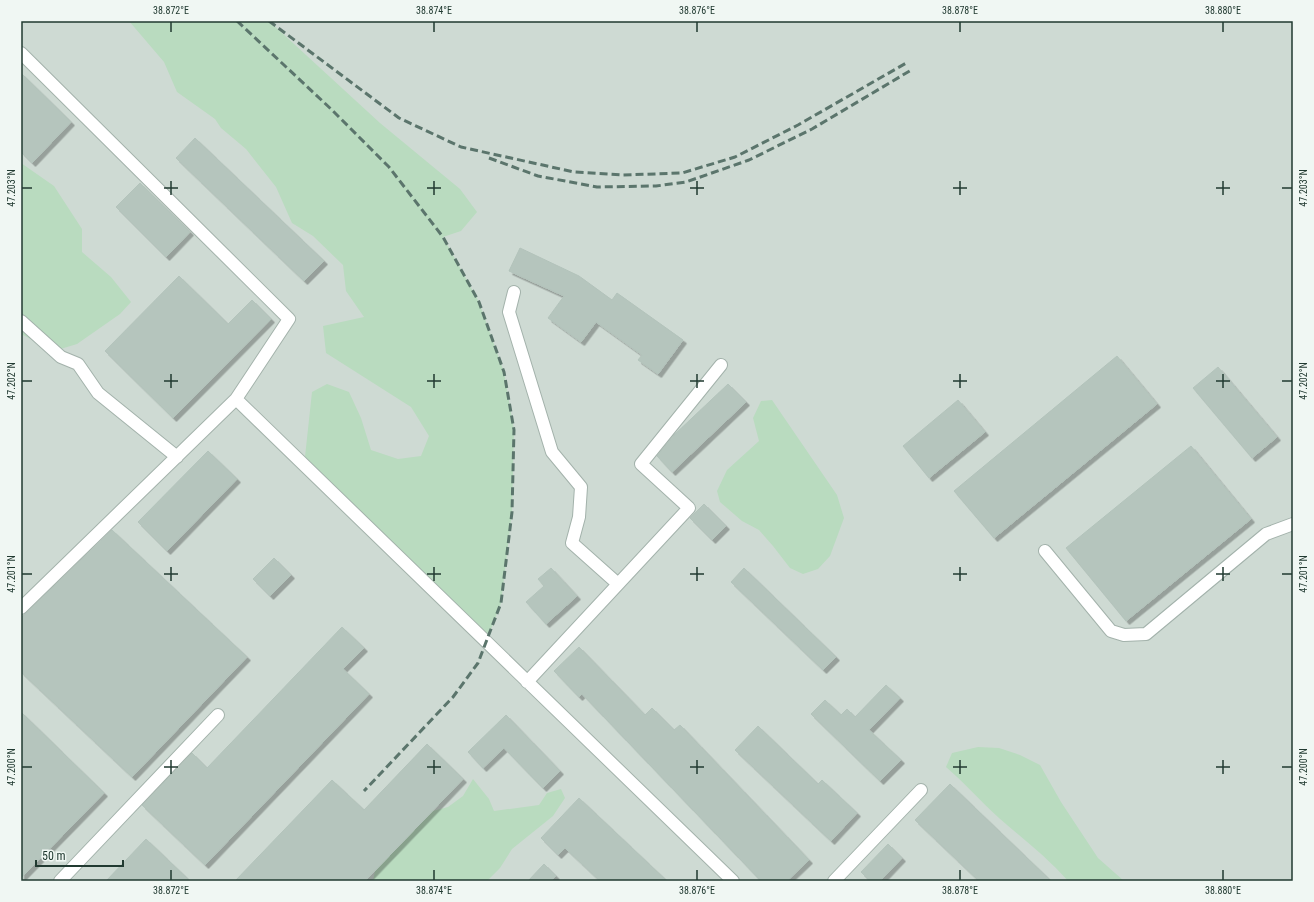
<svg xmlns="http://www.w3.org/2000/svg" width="1314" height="902" font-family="'Roboto Condensed',sans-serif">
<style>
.built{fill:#cedad3}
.green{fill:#b9dbbf}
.building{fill:#b5c5bd;stroke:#b3c3bb;filter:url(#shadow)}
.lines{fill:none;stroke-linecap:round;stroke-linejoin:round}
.minor-casing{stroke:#a3b2ab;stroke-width:14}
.minor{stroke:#fff;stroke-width:12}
.rail{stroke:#5b756c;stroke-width:3;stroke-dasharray:8 4;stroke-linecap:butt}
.ticks{fill:none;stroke:#213a31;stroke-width:1.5}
.neatline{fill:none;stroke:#213a31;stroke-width:1.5}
.ticks-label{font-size:10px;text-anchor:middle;fill:#213a31}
</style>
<defs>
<filter id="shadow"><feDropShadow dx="3.5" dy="3.5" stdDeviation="0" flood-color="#0004"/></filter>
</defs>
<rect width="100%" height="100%" fill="#e0eae4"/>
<path class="built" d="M21 21H1293V881H21Z"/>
<path class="green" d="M129 21H269L380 123 460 189 477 212 461 231 443 237 479 302 504 372 514 430 512 512 501 603 486 642 304 466 312 392 327 384 349 392 361 418 371 450 398 459 421 456 429 436 411 407 326 353 323 326 364 317 346 291 343 265 313 236 292 223 276 187 246 149 221 128 215 119 177 92 164 62Z
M21 163 54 186 82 229V252L111 277 131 302 120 314 77 344 54 351 21 334Z
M772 400 837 495 844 518 830 556 818 569 803 574 790 568 773 546 759 530 742 521 720 502 717 491 727 470 759 441 753 418 761 401Z
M978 747 999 748 1020 755 1040 765 1061 802 1098 858 1124 881H1068C1047 857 1023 839 999 818 981 802 965 783 946 767L952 753Z
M473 779 489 799 494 811 539 805 547 793 561 789 565 798 553 816 512 849 500 868 487 881H373L375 871 433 811 448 807 463 796Z"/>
<path class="building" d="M21 73 71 122 32 163 21 152Z
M195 138 324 261 304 281 176 158Z
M140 183 190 232 166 257 116 207Z
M520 248 579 276 612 300 617 293 683 340 658 374 638 360 642 355 596 322 581 342 548 318 564 296 509 271Z
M179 276 228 324 252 300 271 319 173 418 105 351Z
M1117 356 1157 404 994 538 954 491Z
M1218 367 1277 437 1252 458 1193 388Z
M728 384 746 402 672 472 657 456 674 435Z
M958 400 985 432 929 478 903 446Z
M1191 446 1251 519 1126 621 1066 548Z
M208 451 237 479 167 551 138 522Z
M704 504 726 526 712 540 690 518Z
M112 530 247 657 132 777 21 672V618Z
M274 558 291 575 270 596 253 579Z
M551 568 577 596 546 624 526 602 544 586 538 579Z
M744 568 836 657 823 670 731 582Z
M342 627 364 648 343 669 369 694 205 865 142 805 192 753 207 768Z
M579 647 645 715 652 708 674 730 680 725 809 860 787 881H761L582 694 579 697 554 671Z
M886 685 900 698 869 730 901 760 880 781 811 714 825 700 841 715 847 709 855 717Z
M21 712 104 793 21 878Z
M506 715 560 771 543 788 504 748 483 768 468 752Z
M758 726 818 784 822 780 857 813 831 841 735 750Z
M427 744 463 779 365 881H235L332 780 364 810Z
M950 784 1051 881H979L915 820Z
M579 798 667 881H600L565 848 558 855 541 838Z
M146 839 190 881H106Z
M888 844 902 858 880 881H870L861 872Z
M544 864 556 876 551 881H528Z"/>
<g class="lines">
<g class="minor-casing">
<path id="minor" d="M21 53 289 319 236 399 733 881
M514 292 509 312 552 452 581 487 579 517 572 543 618 584
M21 321 61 357 78 364 98 393 177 457
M1045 551 1111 631 1124 635 1146 634 1266 534 1293 524
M21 608 236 399
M527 682 689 508 641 464 721 365
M60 881 218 715
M834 881 921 790"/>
</g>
<use href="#minor" class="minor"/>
<path class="rail" d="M237 21 331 109 389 167 443 237 479 302 504 372 514 430 512 512 501 603 478 663 453 697 364 791
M269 21 399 118 461 147 574 172 623 175 682 173 735 157 798 125 908 62
M489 158 538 176 597 187 656 186 686 182 749 160 812 129 913 69"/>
</g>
<path class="ticks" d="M171 22V32M434 22V32M697 22V32M960 22V32M1223 22V32M171 181V195M434 181V195M697 181V195M960 181V195M1223 181V195M22 188H32M164 188H178M427 188H441M690 188H704M953 188H967M1216 188H1230M1282 188H1292M171 374V388M434 374V388M697 374V388M960 374V388M1223 374V388M22 381H32M164 381H178M427 381H441M690 381H704M953 381H967M1216 381H1230M1282 381H1292M171 567V581M434 567V581M697 567V581M960 567V581M1223 567V581M22 574H32M164 574H178M427 574H441M690 574H704M953 574H967M1216 574H1230M1282 574H1292M171 760V774M434 760V774M697 760V774M960 760V774M1223 760V774M22 767H32M164 767H178M427 767H441M690 767H704M953 767H967M1216 767H1230M1282 767H1292M171 870V880M434 870V880M697 870V880M960 870V880M1223 870V880"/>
<rect width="1314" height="902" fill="none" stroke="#f0f7f3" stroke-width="44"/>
<path d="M36 860v6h87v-6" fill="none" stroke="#213a31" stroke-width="2"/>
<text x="42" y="860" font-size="12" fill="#213a31" stroke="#f0f7f3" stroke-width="3" paint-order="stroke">50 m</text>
<rect x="22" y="22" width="1270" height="858" class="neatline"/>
<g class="ticks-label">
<text x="171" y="14">38.872°E</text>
<text x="434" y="14">38.874°E</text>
<text x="697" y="14">38.876°E</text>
<text x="960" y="14">38.878°E</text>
<text x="1223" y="14">38.880°E</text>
<text transform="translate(11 188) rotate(-90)" y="4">47.203°N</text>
<text transform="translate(1303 188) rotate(-90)" y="4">47.203°N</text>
<text transform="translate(11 381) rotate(-90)" y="4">47.202°N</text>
<text transform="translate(1303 381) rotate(-90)" y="4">47.202°N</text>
<text transform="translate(11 574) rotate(-90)" y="4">47.201°N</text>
<text transform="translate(1303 574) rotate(-90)" y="4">47.201°N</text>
<text transform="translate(11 767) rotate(-90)" y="4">47.200°N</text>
<text transform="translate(1303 767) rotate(-90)" y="4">47.200°N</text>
<text x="171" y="894">38.872°E</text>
<text x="434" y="894">38.874°E</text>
<text x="697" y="894">38.876°E</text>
<text x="960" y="894">38.878°E</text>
<text x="1223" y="894">38.880°E</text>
</g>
</svg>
